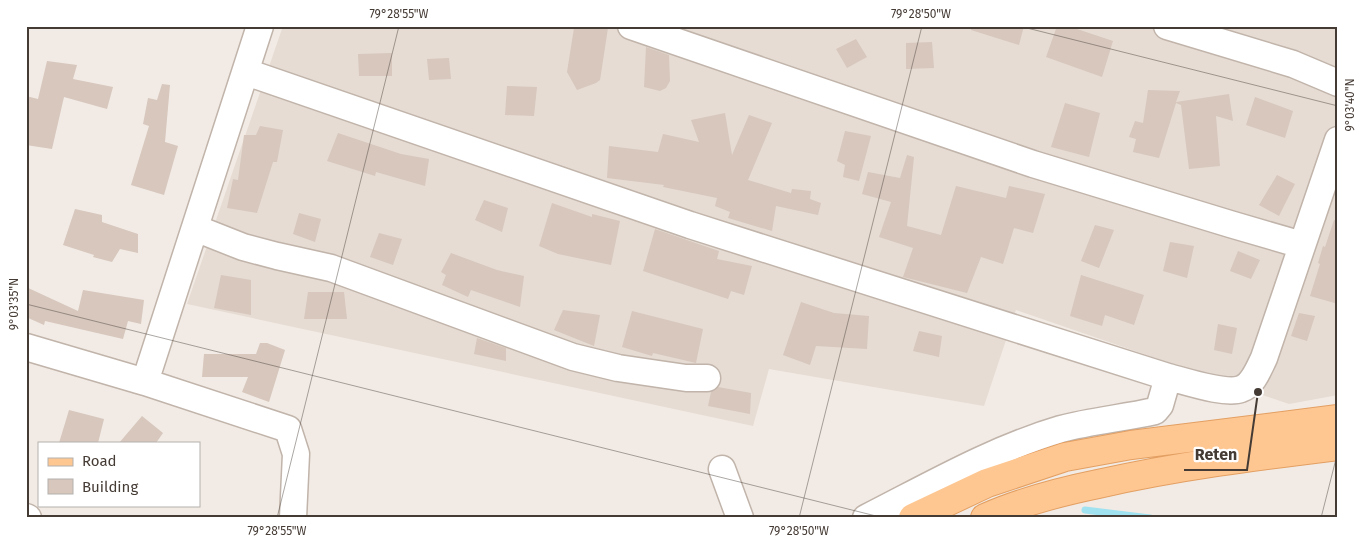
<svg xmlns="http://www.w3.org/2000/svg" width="1364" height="544" font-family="'Fira Sans',sans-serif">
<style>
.residential{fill:#e6dcd3}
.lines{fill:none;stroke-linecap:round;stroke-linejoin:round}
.stream{stroke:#a0e2f0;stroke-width:7}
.building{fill:#d7c7bd}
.minor-casing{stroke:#c1b4aa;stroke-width:29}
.major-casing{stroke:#e39f62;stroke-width:30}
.minor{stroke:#fff;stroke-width:26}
.major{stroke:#fec792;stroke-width:28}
.ticks{fill:none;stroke:#453b35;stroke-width:1;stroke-opacity:0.45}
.leader{fill:none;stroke:#453b35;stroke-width:2}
.callout-dot{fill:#453b35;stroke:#fff;stroke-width:2}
.callout-label{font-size:16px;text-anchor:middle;font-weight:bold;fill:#453b35;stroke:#fff;stroke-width:4.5;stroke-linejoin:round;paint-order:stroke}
.neatline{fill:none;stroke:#453b35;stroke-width:2}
.ticks-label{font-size:12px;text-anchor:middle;fill:#453b35}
</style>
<rect width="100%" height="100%" fill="#f2ebe5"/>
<path class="residential" d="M283 26H1338V395L1289 404 1016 310 984 406 769 369 753 426 187 304Z"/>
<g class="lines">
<path class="stream" d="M1085 510 1150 518"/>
</g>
<path class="building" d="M972 26H1024L1019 45 971 30Z
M1057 26H1068L1113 41 1102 77 1046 57Z
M574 28H608L600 80 596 83 577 90 567 72Z
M856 39 867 57 847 68 836 49Z
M932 42 934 68 906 69V43Z
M646 47 669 55 670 81 666 88 660 91 644 87Z
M392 53V76H359L358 54Z
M449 58 451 79 429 80 427 59Z
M47 61 77 65 73 79 113 87 107 109 64 97 52 149 26 145V96L38 99Z
M162 84 170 85 165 142 178 146 164 195 131 185 149 126 143 124 148 98 157 100Z
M507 86 537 87 534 116 505 115Z
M1148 90 1180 91 1176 102 1229 94 1233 121 1216 116 1220 166 1189 169 1181 105 1176 103 1159 158 1133 152 1136 139 1129 137 1135 121 1143 123Z
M1255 97 1293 111 1285 138 1246 125Z
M1065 103 1100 113 1089 157 1051 147Z
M725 113 732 155 749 115 772 123 748 180 791 193 792 189 811 191 810 199 821 203 818 215 776 206 772 231 728 218 730 212 715 206 717 198 663 187 664 185 607 178 609 146 658 152 663 134 699 142 691 120Z
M260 126 283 130 277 162H273L257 213 227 208 233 179 238 180 244 135H256Z
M845 131 871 136 859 181 843 177 845 165 837 161Z
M338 133 401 154 429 159 425 186 376 172 375 176 327 161Z
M907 155 914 157 907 226 941 235 956 186 1006 198 1009 186 1045 194 1033 233 1014 228 1003 264 981 257 967 293 903 277 913 248 879 237 891 202 862 194 868 172 900 178Z
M1277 175 1295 184 1279 216 1259 205Z
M484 200 508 208 502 232 475 220Z
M552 203 592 217V214L620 221 611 265 558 254 539 246Z
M75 209 102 215V222L138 234V253L120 249 112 262 93 257 94 255 63 245Z
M299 213 321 219 315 242 293 234Z
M1334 220 1338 221V304L1310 296 1320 264 1318 263 1323 246 1325 247Z
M1095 225 1114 230 1099 268 1081 261Z
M655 229 719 251 717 259 752 266 744 295 731 291 728 299 643 271Z
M379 233 402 239 393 265 370 257Z
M1170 242 1194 246 1187 278 1163 271Z
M1238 251 1260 260 1251 279 1230 271Z
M451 253 497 270 524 276 520 307 471 290 468 297 442 285 446 275 441 272Z
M221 275 251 280V315L214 308Z
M1081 275 1144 295 1134 325 1105 315 1102 326 1070 316Z
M26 287 78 311 83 290 144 300 141 324 128 321 123 339 45 321 44 325 26 317Z
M308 292H344L347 319H304Z
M801 302 834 313 869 316 867 349 816 346 810 365 783 355Z
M563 310 600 315 594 346 554 330Z
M632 311 703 329 696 363 653 353 652 356 622 347Z
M1299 313 1315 316 1307 341 1291 336Z
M1218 324 1237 328 1232 354 1214 350Z
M919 331 942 336 939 357 913 351Z
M477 338 506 348V361L474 354Z
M260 343H267L285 350 269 402 242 392 248 377H202L204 354H256Z
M718 387 751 393 750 414 708 406 711 392Z
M69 410 104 419 98 443H59Z
M142 416 163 433 156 443H119Z"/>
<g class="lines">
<g class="minor-casing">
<path id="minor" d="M631 26 1033 164 1230 224 1302 245
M1167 26 1293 64 1338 83
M246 72 690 225 1168 377C1185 381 1225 395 1241 389 1253 385 1259 368 1264 358L1338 140
M195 228 243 247 277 256 331 268 573 357 618 368 645 372 686 378H707
M26 347 145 382 288 429 296 454 293 518
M145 382 260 26
M722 469 740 518
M26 517 28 518
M866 518C929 486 993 449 1061 429 1091 421 1124 418 1155 411L1160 405 1168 377"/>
</g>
<g class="major-casing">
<path id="major" d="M913 518 987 483 1065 457 1131 445 1338 419
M985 518C1021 502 1059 492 1098 484 1177 466 1257 456 1338 446"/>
</g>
<use href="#minor" class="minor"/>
<use href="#major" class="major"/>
</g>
<path class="ticks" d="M1019 26 1338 106M26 304 884 518M277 518 399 26M799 518 922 26M1321 518 1338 451"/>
<path class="leader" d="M1258 392L1247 470H1184"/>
<circle class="callout-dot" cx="1258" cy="392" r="5"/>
<g class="callout-label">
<text x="1216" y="460">Reten</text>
</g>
<rect width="1364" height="544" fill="none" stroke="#ffffff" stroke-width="55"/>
<rect x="38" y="442" width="162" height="65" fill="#ffffff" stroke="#b5b1ae"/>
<rect x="48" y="458" width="25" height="8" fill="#fec792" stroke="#b5b1ae"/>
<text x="82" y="466" font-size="15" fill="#453b35">Road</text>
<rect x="48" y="479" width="25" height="15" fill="#d7c7bd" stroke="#b5b1ae"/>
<text x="82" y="492" font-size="15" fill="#453b35">Building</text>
<rect x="28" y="28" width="1308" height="488" class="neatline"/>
<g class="ticks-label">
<text x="399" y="18">79°28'55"W</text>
<text x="921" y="18">79°28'50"W</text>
<text transform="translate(1350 105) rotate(-90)" y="4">9°03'40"N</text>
<text transform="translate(14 304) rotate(-90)" y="4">9°03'35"N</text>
<text x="277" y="535">79°28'55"W</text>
<text x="799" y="535">79°28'50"W</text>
</g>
</svg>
